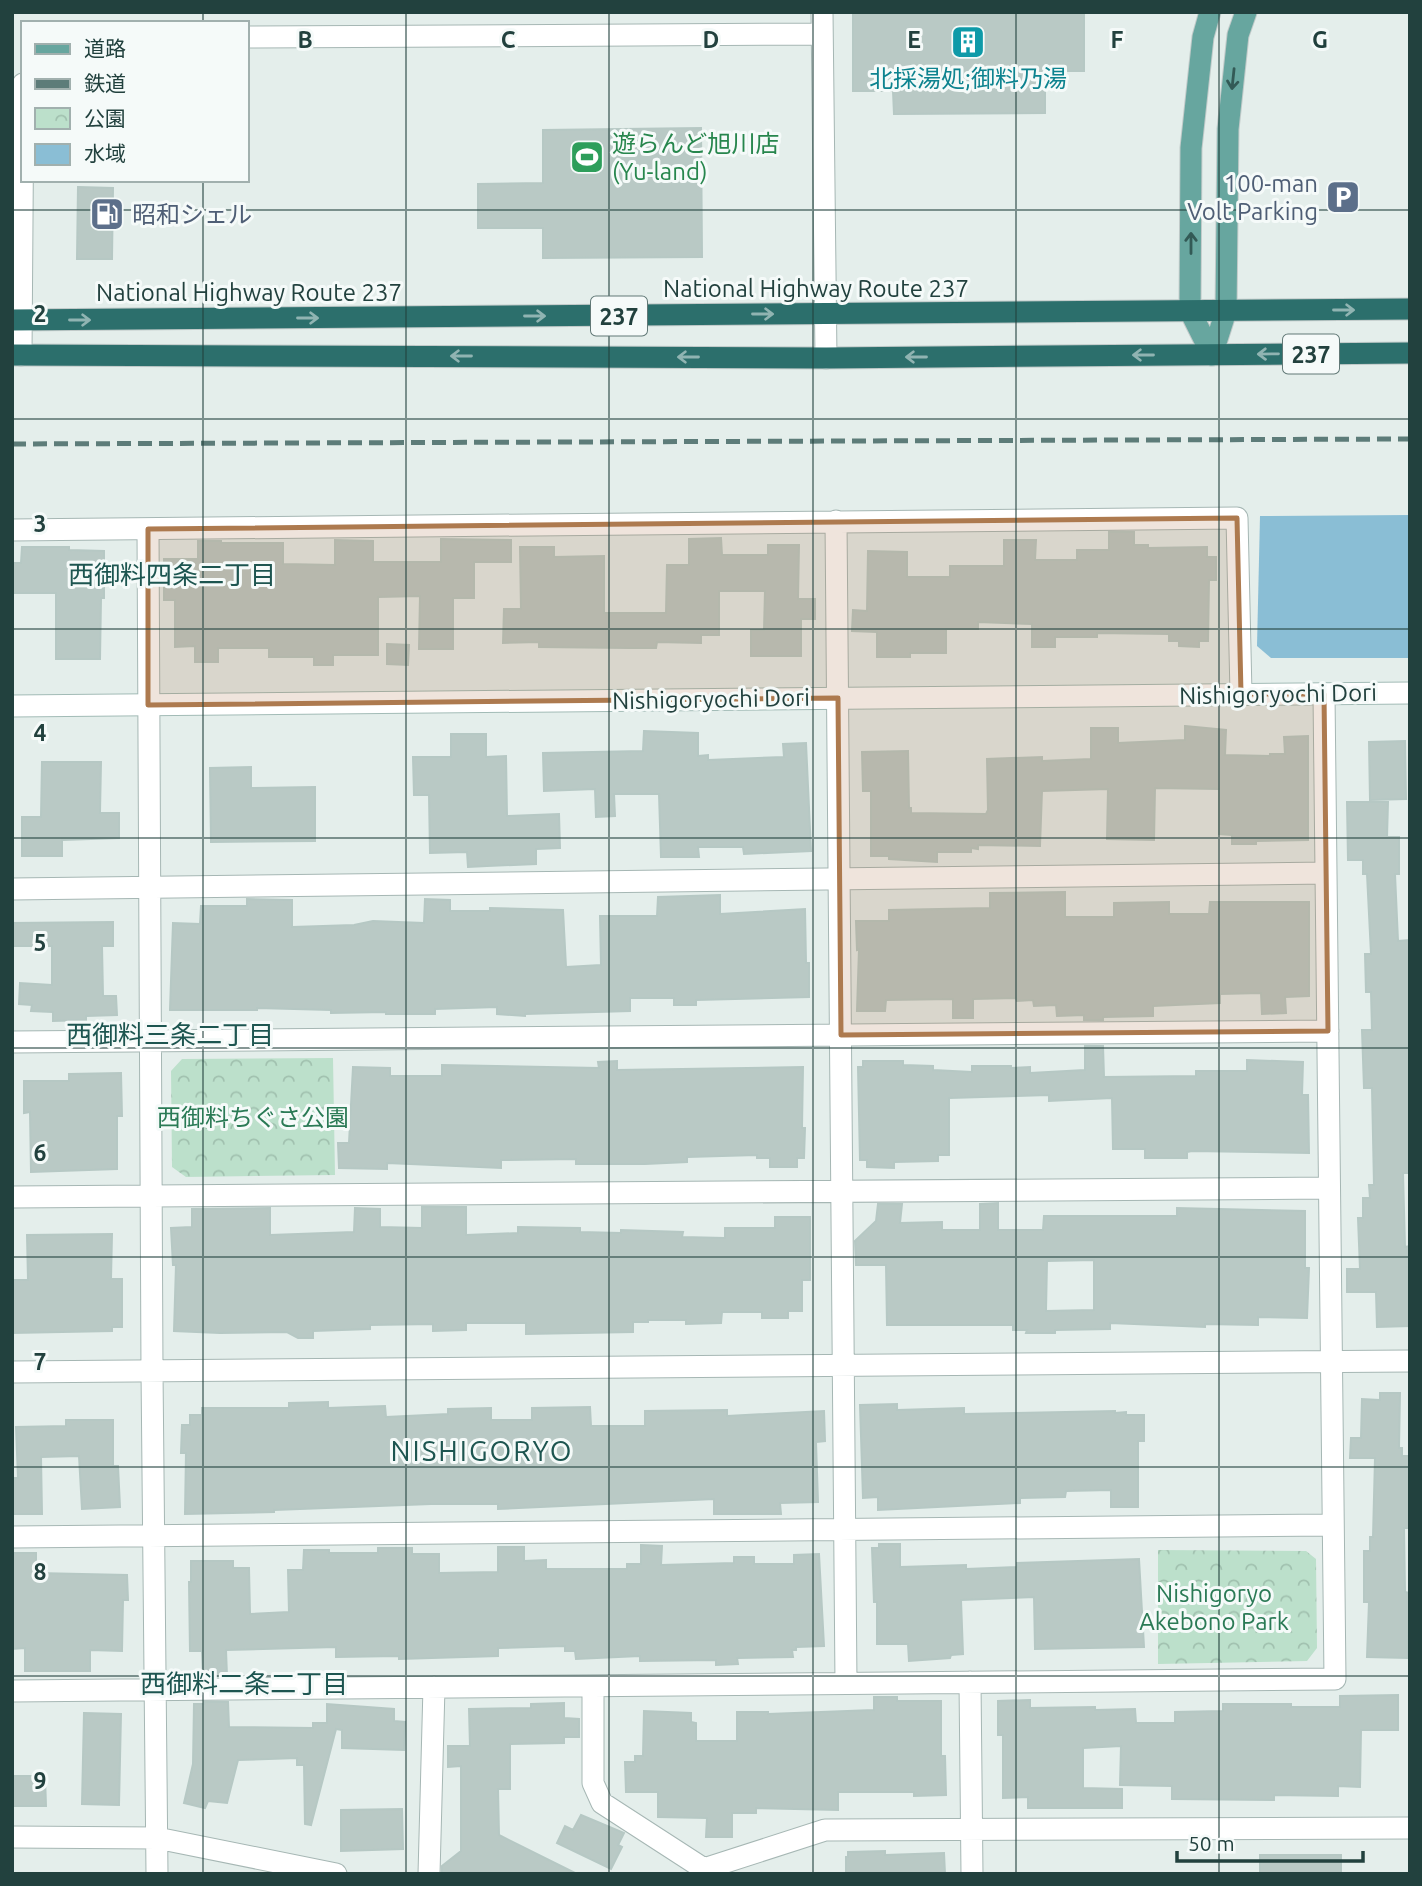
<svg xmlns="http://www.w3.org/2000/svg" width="1422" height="1886" font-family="Ubuntu,'Noto Sans JP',sans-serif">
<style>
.park{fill:url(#park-crowns)}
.water{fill:#8abed5}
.building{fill:#b9c9c5;stroke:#b6c8c4;stroke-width:2;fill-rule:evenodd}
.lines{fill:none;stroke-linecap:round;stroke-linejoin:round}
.street-casing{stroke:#a6b7b4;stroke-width:23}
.secondary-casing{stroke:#a2bbb6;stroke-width:23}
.primary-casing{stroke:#c1cac9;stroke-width:23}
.highway-casing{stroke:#c1cac9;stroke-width:23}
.street{stroke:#fff;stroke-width:21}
.secondary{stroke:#fff;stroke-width:21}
.primary{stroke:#67a69f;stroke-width:21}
.highway{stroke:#2c6f6c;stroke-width:21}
.rail{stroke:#5d7c79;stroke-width:5;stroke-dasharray:14 7;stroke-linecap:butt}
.oneway{stroke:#335a56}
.oneway2{stroke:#90b4b2}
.marked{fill:#ad7a4f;fill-opacity:0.2;stroke:#ad7a4f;stroke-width:5;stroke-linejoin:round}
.grid{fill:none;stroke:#22413e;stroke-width:2;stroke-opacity:0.55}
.labels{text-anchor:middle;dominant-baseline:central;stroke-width:6;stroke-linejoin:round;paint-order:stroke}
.shield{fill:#f5faf9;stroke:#617876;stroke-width:2}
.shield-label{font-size:23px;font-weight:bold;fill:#22413e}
.culture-label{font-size:24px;fill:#0d838f;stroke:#f5faf9}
.leisure-label{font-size:24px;fill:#27864d;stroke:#f5faf9;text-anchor:start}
.service-label{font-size:24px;fill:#4e5e75;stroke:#f5faf9;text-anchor:end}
.street-label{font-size:24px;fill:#22413e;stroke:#f5faf9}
.park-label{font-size:24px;fill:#2a7a55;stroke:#f5faf9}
.neighbourhood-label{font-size:26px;fill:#1d5550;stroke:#f5faf9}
.quarter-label{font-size:28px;letter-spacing:2px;fill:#1d5550;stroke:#f5faf9}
.grid-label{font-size:23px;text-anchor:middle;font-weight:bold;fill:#22413e;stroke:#f5faf9;stroke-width:6;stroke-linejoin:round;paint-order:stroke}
</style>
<defs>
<pattern id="park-crowns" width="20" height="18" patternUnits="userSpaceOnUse" patternTransform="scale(1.75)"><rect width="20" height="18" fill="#bce0cb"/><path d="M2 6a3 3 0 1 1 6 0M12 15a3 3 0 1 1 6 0" fill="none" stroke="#a1c1af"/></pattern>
</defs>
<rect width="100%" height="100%" fill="#e4eeeb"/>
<path class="park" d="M333 1058 335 1175 186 1177 172 1167 171 1071 182 1059Z
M1158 1550 1306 1551 1316 1559 1317 1648 1307 1661 1158 1664Z"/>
<path class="water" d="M1410 515V658H1271L1257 646 1260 516Z"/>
<path class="building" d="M853 12H1084V71H1045V113L894 114 893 91H853Z
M701 128 702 257 543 258V228H478V184L543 183V130Z
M78 187 113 188 112 259H77Z
M1109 532H1134V545H1148V548L1207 547V557H1216V580H1209L1208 641H1199V647L1179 646V641H1169V634L1097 633V637H1055V647H1032V624L978 622V629H946V653H910V657H877V632L852 631 853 610 867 611 868 551 907 552V577H950V566H1004V540H1036L1035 560H1077V550H1109Z
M721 538 722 555H768V545H799L798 599H815V619H801V656H751V630H764L765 591H719V635H701V643L657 642 656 648H629L539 647V642L503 643 504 609H521L520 547H554V557L604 556V613H666L667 565H689V539Z
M441 539 511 540V562H474V598H453V649H419L420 596 378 597V655H333V665H314V657H269V648H218V662H195V646L175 647V600H164V559H198V541H221V543H283V564L335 565V540L373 541V562H441Z
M22 547H69V550L104 551V598H101L100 659H56V593H12V563H21Z
M387 644 409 645 408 665 387 664Z
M1185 726 1226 730 1225 755 1270 756V754H1285L1284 737 1308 736V840L1256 841V844H1232V835L1219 834V789L1155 788 1154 840 1107 839 1108 789 1042 791 1040 846 978 845V849L971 848V852H937V862L889 859V856H871V791H863L862 752 908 751 909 808H911V813L986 814 988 810 987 759 1042 757V761L1091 759V728H1118V743L1185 740Z
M644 731 698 733V756L708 755V760L784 757 783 744 806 743 811 851 744 854 743 847H698L699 857H661L659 794H614L615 816 596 817 595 789 544 791 543 753 643 751Z
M451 734H486V757L506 756 507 816 559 814 560 848 536 849V864L487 866 468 867 467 852 430 853 429 795H414L413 757H451Z
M1405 741 1406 799 1370 800 1369 742Z
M42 762H101L100 813H119V838L62 840V856H22V817H41Z
M251 767V788L315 787V841L211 842 210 768Z
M1347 802H1388L1387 837H1399V874H1395L1398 941 1409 940 1410 975V1173H1403L1405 1247 1410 1246V1326L1377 1327 1376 1292H1347V1269H1360L1358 1218H1363V1198H1370L1369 1185H1374L1372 1088H1364L1362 1030H1372L1371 992H1366L1365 954H1371L1367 874H1363V860H1348Z
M1065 892V917H1114V903L1169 902V914H1209L1210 902H1309V996L1285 997 1286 1013 1262 1014 1261 993 1220 994V1003L1153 1006V1016L1103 1017V1020H1084V1015L1057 1016 1056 1005 1034 1006 1033 1000 1017 1001 1016 998 973 999V1018H953V999L886 1000 885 1011H857L859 949 857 950 856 921H889V910L990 908V893Z
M720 895V914L805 909 806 963H809V997L696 1000V1005H674V998H630V1011L525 1014V1016L497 1014V1007L435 1009V1014H386V1012L331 1013V1010L257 1008V1010H170L173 923 200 924 201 906H247V899L292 900V927L354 925 373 921 424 923 425 899 450 900V911H490V908L563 910 566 967 601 965 600 916H657L658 897Z
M113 922V946H102L103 996H116L117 1015 86 1016V1020L53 1021V1012L31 1011 32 1005 19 1004 20 983 52 985V946H12V923Z
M1085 1046H1103L1104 1077 1196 1076V1071H1247V1060L1303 1062 1302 1095H1308L1309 1153 1192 1151 1187 1152V1158H1145V1149H1113L1112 1098 1049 1101V1095L949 1098V1155H938V1161L894 1162V1168L867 1167V1160H860L858 1067H863V1061H903V1065L933 1066V1070L972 1072V1066H1011V1068L1030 1067V1073L1085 1070Z
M617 1061V1070L803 1067 802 1128H805L804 1158H797V1167H770V1158H757V1155L687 1157V1162L645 1164H576V1159L501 1160V1168L387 1163V1169L339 1168 338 1143H349L353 1067 390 1068V1076H442V1065L599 1068 598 1062Z
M121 1073 122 1116H117V1169L31 1172 30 1112 24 1113V1081H69V1074Z
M998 1203V1230H1043L1044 1216H1177V1208L1305 1211V1268H1309L1307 1318 1258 1317V1325L1205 1324V1327L1110 1323V1329L1055 1330V1333H1026L1027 1330H1013V1325H887L886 1265H856L855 1241 876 1221 878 1204H902L900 1223 942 1222V1230H980V1204ZM1094 1260V1310L1046 1311 1047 1261Z
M422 1207H466V1235L518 1233V1227L580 1228V1232L621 1233V1230L683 1232 682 1237 725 1238V1228H775V1217H810V1280H802V1311H788V1318H762V1312H722L721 1323 686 1324V1320H648V1322H633V1332L526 1334V1323H466V1330L433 1331V1324L370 1325V1329L313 1331V1338H298L287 1332 220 1333 174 1331 176 1265H173L171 1228 192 1227V1209L270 1208V1235L354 1232 355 1208 380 1209V1227L422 1228Z
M112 1234 111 1279H122V1327H112V1331L12 1333V1280H28L27 1235Z
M1380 1393H1400L1399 1448H1402V1456H1410V1528H1404L1405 1592 1410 1593 1408 1658 1367 1657 1369 1602H1364V1551H1370V1537H1373L1375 1458H1350L1351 1438H1361L1362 1399 1380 1400Z
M328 1402V1408L385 1406 386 1417 448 1414V1409L491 1408V1420H532V1408L590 1407 591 1426H645V1411L727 1410V1416L824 1411 825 1441 816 1442 818 1502 780 1503 781 1514H714V1499L498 1509V1504H431L274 1510V1512L185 1514 186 1453H181L182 1425H190V1415H202V1408H289V1403Z
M897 1404V1410L964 1408V1414L1115 1411V1413L1126 1412V1415H1144V1441H1138V1507H1111V1490L1066 1491 1065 1497 1020 1498V1503L878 1510V1497L863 1498 860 1405Z
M66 1420H113V1466H118L120 1507 82 1509 79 1456 41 1457 42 1514H12V1478H18L16 1427 66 1426Z
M879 1544H900V1567L966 1565V1569L1017 1567V1563L1139 1559 1144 1647 1035 1649 1034 1597 961 1600 963 1654 951 1655 950 1658 909 1661 908 1644H877V1602H874L872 1548H879Z
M641 1545 662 1546 661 1565 734 1563V1557H754V1564H794V1555L819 1554 824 1646 796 1647V1650H792L793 1657 737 1658 738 1664 716 1665V1660L640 1661V1656L576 1659 575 1651H565V1646L498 1648V1656L399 1659V1656L336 1657V1647L226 1650 227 1676H203L202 1651H190L189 1582H191V1561H233V1568H249L250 1614 289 1612 288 1570H303L304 1550H329V1553H378V1548H412V1554H439V1573L498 1572V1547H524V1561L546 1560V1569H627V1564H641Z
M12 1553H36V1573L127 1575 128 1600H123L122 1651 90 1650V1671H25V1648L12 1649Z
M1398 1695V1730H1361L1360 1787 1338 1786V1796L1274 1795V1800L1172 1799V1786L1120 1785 1121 1746 1083 1748V1788L1122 1789V1808H1028V1797L1003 1798V1735H998V1701L1030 1700V1708L1095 1707V1710L1135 1709 1136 1723H1175V1712L1223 1711V1704H1291V1707H1340V1696Z
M874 1697H897V1701H941V1756H945L946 1795 914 1796V1792H838V1810L756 1808V1813H732V1837H706L707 1818 658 1817V1792H626L625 1762H635V1756H643L644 1711 691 1713V1722L696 1723V1741H737V1712H768V1714L874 1710Z
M204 1702H228L229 1727 313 1728V1723H327V1704L394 1709V1721L405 1722 404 1750 342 1748V1730L336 1729 311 1825 305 1824 304 1765H297V1758L238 1760 227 1803 208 1801 205 1808 184 1803 193 1764 194 1704H204Z
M564 1703V1718L579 1719V1737H564V1743L510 1744V1789H498L499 1835 577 1874H442V1866L461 1851V1766L448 1767V1746H470L469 1709 531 1708V1704Z
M84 1713 121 1714 119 1805 82 1804Z
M12 1776H45L46 1806H12Z
M402 1809 403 1849 341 1851V1810Z
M581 1815 624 1833 618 1845 622 1847 611 1869 557 1843 565 1826 573 1830Z
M885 1851V1855L944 1853 945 1874H846V1857H848V1852Z
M1260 1855H1341V1874H1260Z"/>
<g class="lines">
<g class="street-casing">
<path id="street" d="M822 12 826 358
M247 37 822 34
M21 355 23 84
M836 521 846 1683
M148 529 152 1371 157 1874
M12 530 1237 518 1241 694
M12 889 1326 873
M12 1042 1328 1031
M12 1197 1329 1188
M12 1372 1410 1361
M12 1537 1333 1525
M970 1682 972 1874
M593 1686V1783L602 1803 704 1869
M12 1691 1335 1679 1324 694
M12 1837 157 1838 336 1874
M429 1874 434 1687
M700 1874 704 1869 825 1830 1410 1828"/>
</g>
<g class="secondary-casing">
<path id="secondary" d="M12 706 1410 693"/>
</g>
<g class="primary-casing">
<path id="primary" d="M1210 12 1203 37 1191 148 1190 311 1212 355
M1212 355 1226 311 1228 129 1238 35 1246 12"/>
</g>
<g class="highway-casing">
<path id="highway" d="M12 320 1410 309
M12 355 826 358 1410 353"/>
</g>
<use href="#street" class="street"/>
<use href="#secondary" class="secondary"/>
<use href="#primary" class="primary"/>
<use href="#highway" class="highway"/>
<path class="rail" d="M12 444 1410 439"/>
</g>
<defs><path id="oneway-shaft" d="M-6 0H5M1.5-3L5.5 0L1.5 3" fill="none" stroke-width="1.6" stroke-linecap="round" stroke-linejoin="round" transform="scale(1.75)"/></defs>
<g class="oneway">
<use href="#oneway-shaft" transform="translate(1233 79) rotate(96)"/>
<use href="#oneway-shaft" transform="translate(1191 243) rotate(-90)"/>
</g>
<g class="oneway2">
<use href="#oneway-shaft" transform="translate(1344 310)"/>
<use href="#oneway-shaft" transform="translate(763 314)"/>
<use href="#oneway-shaft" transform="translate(535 316)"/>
<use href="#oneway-shaft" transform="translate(308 318)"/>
<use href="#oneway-shaft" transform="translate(80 320)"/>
<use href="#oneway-shaft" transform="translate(1268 354) rotate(179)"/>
<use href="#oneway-shaft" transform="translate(1143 355) rotate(180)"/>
<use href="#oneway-shaft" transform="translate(461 356) rotate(-180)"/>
<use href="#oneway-shaft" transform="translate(688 357) rotate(-180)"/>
<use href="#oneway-shaft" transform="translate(916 357) rotate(180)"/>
</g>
<path class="marked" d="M1237 518 1241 694H1324L1328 1031 841 1035 838 698 148 705V529Z"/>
<path class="grid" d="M203 12V23M406 12V1874M609 12V1874M813 12V1874M1016 12V1874M1219 12V1874M203 180V1874M12 210H1410M12 419H1410M12 629H1410M12 838H1410M12 1048H1410M12 1257H1410M12 1467H1410M12 1676H1410"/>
<defs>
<g id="building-square" transform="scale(1.75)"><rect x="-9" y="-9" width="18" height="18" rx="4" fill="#0f9aa8" stroke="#f5faf9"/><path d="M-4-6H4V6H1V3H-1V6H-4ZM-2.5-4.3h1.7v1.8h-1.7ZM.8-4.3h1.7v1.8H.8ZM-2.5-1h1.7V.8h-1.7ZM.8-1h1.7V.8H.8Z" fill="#fff"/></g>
<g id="stadium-square" transform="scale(1.75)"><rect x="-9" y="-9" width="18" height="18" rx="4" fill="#2e9e5b" stroke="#f5faf9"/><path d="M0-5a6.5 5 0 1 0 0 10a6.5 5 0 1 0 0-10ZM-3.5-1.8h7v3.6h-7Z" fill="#fff"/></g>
<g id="parking-square" transform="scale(1.75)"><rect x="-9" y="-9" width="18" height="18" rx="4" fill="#5c6f8a" stroke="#f5faf9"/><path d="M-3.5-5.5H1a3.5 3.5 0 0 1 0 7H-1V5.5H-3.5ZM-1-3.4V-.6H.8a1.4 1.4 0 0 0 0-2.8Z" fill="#fff"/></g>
<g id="fuel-square" transform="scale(1.75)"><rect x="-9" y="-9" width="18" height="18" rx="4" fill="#5c6f8a" stroke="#f5faf9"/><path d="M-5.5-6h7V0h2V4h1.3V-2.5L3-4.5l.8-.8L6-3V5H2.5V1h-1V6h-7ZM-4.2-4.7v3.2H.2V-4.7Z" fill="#fff"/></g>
</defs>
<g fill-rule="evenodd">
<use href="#building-square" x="968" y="42"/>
<use href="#stadium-square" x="587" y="157"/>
<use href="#parking-square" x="1343" y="197"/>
<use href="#fuel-square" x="107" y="214"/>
</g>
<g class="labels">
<g class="shield">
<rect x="591" y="296.5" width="56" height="39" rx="5"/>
<rect x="1283" y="334.5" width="56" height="39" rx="5"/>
</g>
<g class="shield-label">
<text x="619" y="316">237</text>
<text x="1311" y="354">237</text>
</g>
<g class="culture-label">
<text x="968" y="78">北採湯処;御料乃湯</text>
</g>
<g class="leisure-label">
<text x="612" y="143">遊らんど旭川店<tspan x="612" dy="28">(Yu-land)</tspan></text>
</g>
<g class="service-label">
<text x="1318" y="183">100-man<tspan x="1318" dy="28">Volt Parking</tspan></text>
<text x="132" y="214" text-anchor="start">昭和シェル</text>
</g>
<g class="street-label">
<text x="816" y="288">National Highway Route 237</text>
<text x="249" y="292">National Highway Route 237</text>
<text transform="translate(1278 694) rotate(-1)">Nishigoryochi Dori</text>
<text transform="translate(711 699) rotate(-1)">Nishigoryochi Dori</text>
</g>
<g class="park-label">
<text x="253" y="1117">西御料ちぐさ公園</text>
<text x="1214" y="1593">Nishigoryo<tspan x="1214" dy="28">Akebono Park</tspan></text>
</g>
<g class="neighbourhood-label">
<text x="172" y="574">西御料四条二丁目</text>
<text x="170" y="1034">西御料三条二丁目</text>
<text x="244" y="1683">西御料二条二丁目</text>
</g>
<g class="quarter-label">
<text x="482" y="1450">NISHIGORYO</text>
</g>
</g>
<g class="grid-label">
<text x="305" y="48">B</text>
<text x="508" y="48">C</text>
<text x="711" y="48">D</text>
<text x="914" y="48">E</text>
<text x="1117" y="48">F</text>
<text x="1320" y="48">G</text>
<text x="40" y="322">2</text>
<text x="40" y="532">3</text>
<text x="40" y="741">4</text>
<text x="40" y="951">5</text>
<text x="40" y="1161">6</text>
<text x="40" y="1370">7</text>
<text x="40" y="1580">8</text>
<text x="40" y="1789">9</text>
</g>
<rect width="1422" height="1886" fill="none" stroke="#22413e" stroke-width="28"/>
<rect x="21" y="21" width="228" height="161" fill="#f5faf9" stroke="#a1b0ae" stroke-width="2"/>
<rect x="35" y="44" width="35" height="10" fill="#67a69f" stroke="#a1b0ae" stroke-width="2"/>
<text x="84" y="56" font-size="21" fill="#22413e">道路</text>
<rect x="35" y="79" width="35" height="10" fill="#5d7c79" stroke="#a1b0ae" stroke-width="2"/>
<text x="84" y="91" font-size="21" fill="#22413e">鉄道</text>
<rect x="35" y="108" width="35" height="21" fill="url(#park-crowns)" stroke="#a1b0ae" stroke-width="2"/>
<text x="84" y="126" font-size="21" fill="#22413e">公園</text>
<rect x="35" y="144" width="35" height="21" fill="#8abed5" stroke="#a1b0ae" stroke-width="2"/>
<text x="84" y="161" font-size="21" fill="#22413e">水域</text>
<path d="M1177 1851v10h186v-10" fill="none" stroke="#22413e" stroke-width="3.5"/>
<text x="1188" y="1851" font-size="21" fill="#22413e" stroke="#f5faf9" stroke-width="5" paint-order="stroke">50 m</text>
</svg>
